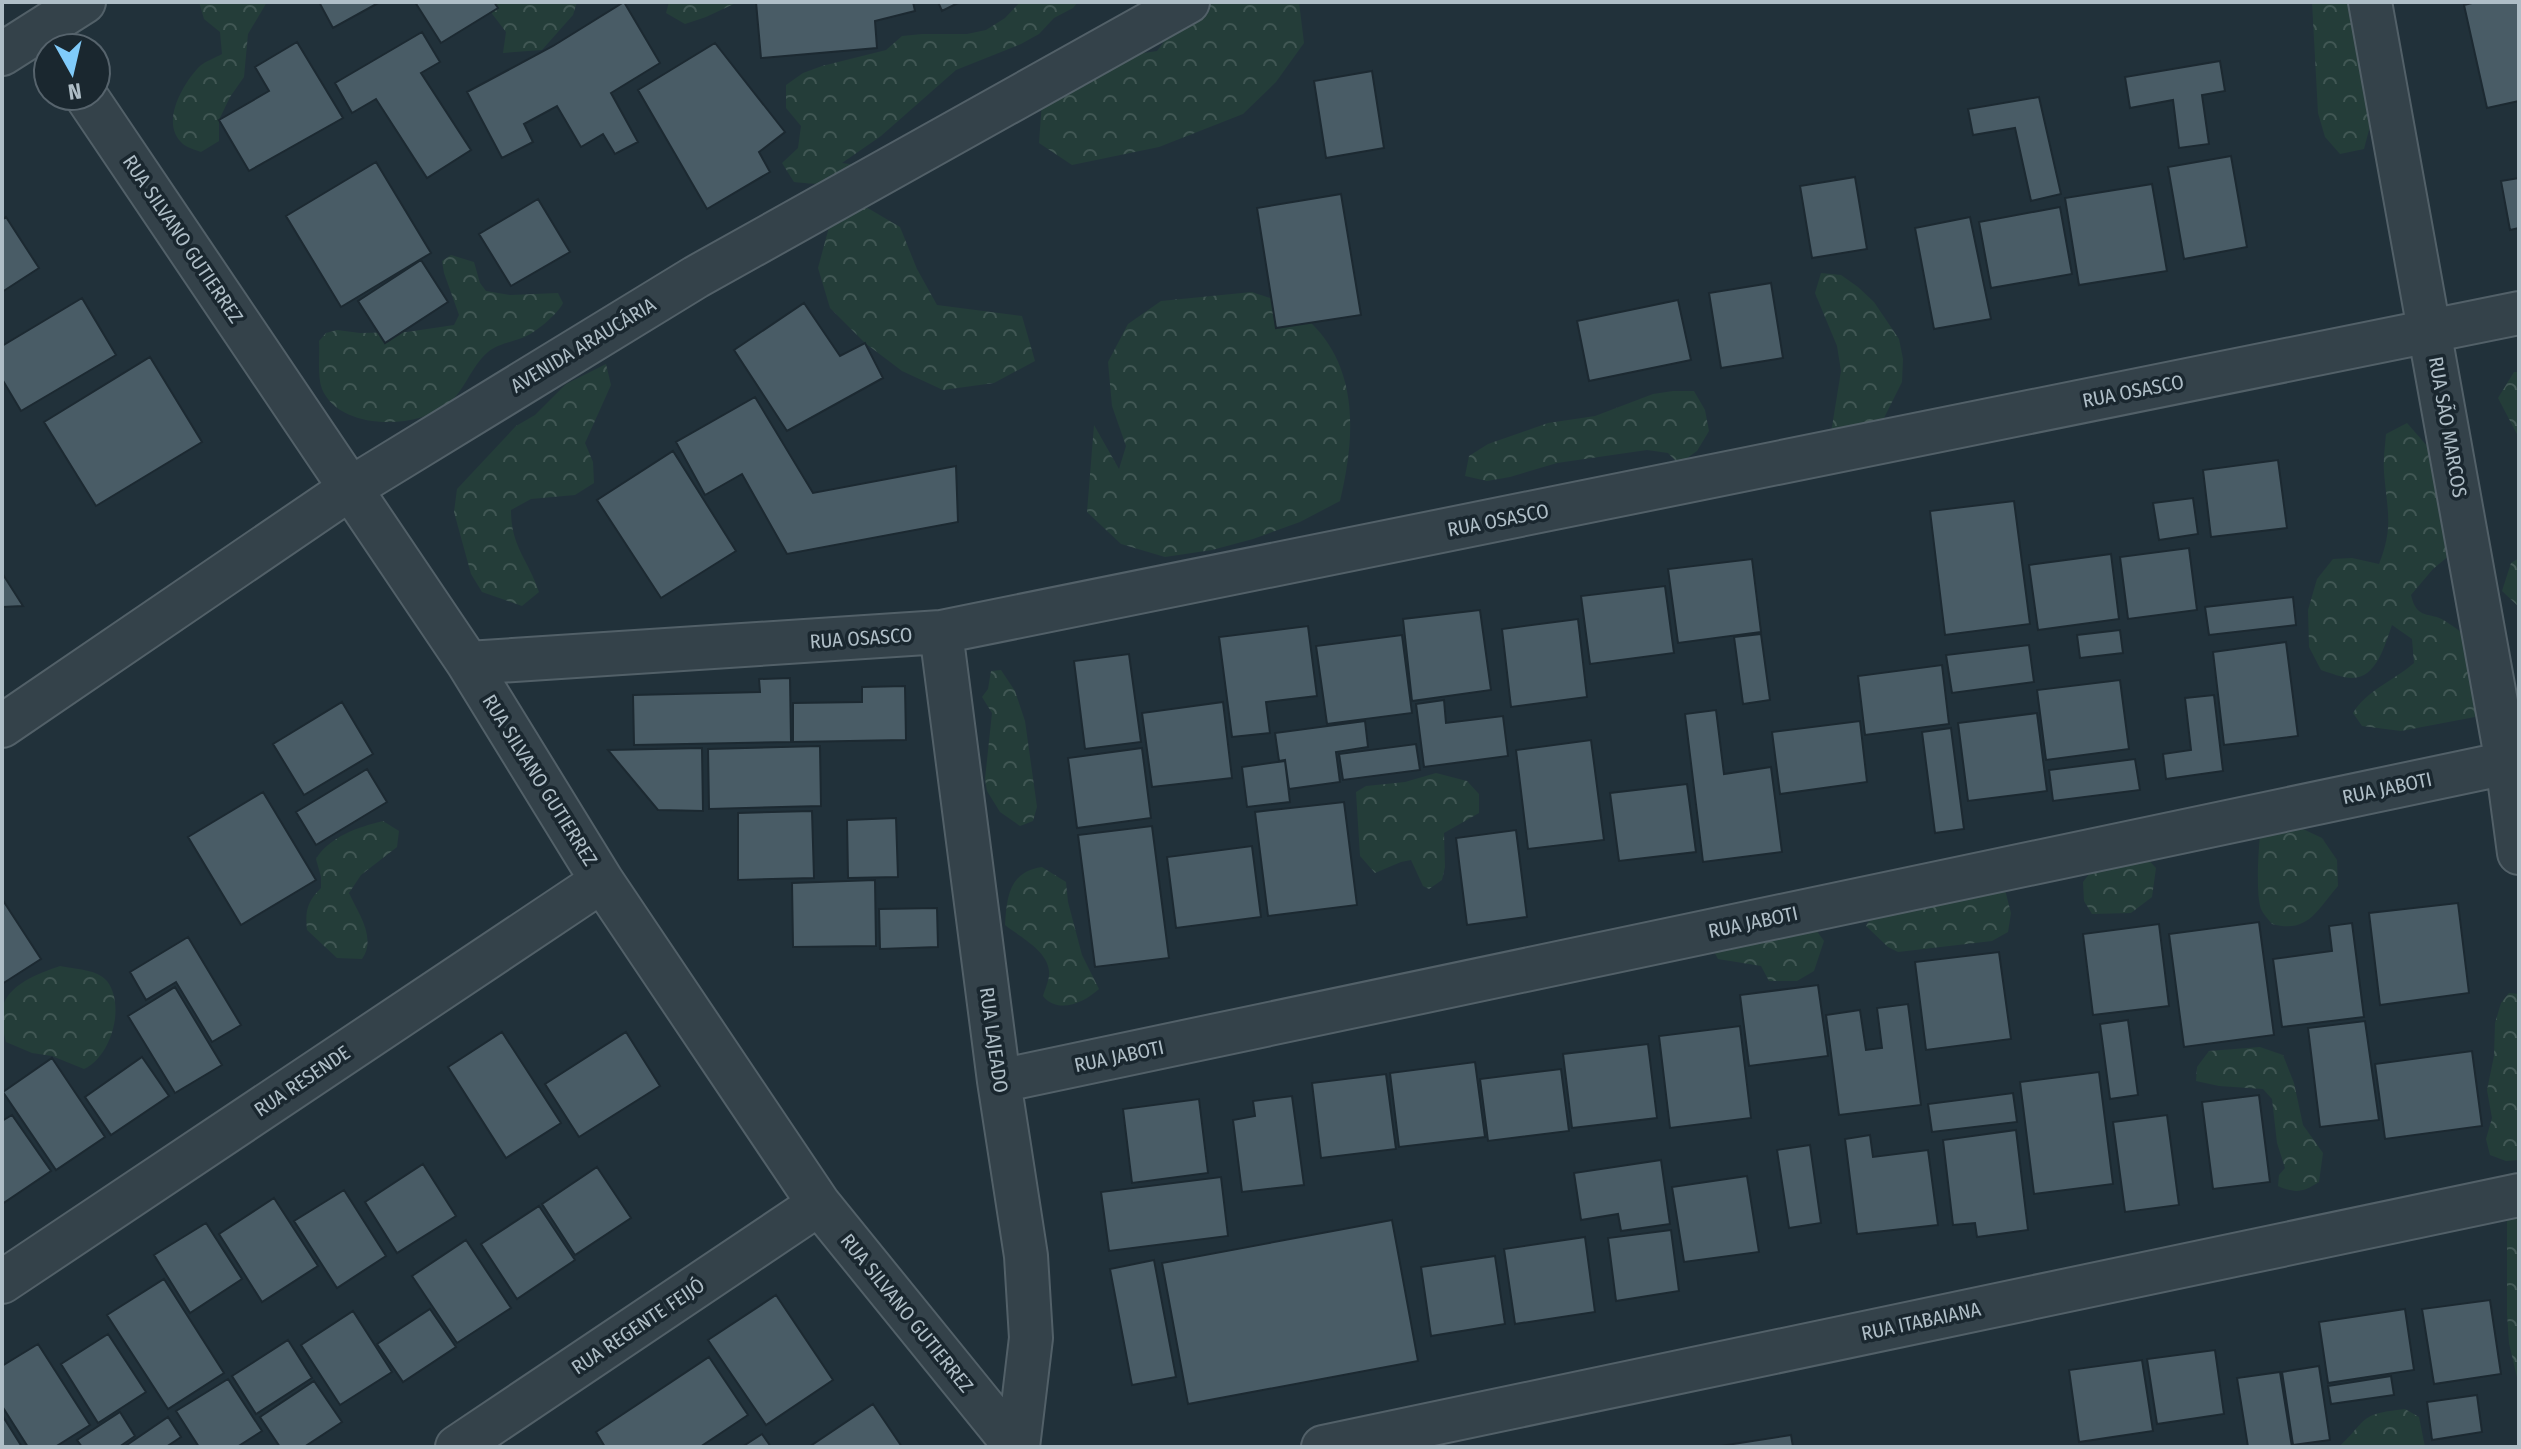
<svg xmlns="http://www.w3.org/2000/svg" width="2521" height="1449" font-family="'Fira Sans Condensed',sans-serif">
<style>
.forest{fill:url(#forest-crowns)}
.building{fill:#495c66;stroke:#1c2931;stroke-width:2}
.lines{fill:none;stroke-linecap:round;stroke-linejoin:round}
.minor-casing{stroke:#526068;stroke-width:46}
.minor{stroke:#34424a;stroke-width:42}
.labels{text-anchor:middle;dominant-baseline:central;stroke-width:7;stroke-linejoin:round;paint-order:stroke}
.street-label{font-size:20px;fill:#afbec7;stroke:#1a272f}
</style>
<defs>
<pattern id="forest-crowns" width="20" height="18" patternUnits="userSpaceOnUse" patternTransform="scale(2)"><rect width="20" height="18" fill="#243d39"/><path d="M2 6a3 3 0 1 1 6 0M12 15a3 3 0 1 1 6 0" fill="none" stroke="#415754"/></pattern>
</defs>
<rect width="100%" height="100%" fill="#21313a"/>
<path class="forest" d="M199 2H267L248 34 244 77 230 97 219 120V141L201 152C196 150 188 148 183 144 159 124 183 83 200 66 206 61 215 58 222 54L220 32 204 19Z
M483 2H577L573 15 542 50 503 53 506 32Z
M669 2H738L706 17 685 24 666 13Z
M1020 2H1078L1073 8 1054 18 1039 34 1021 44 956 70 881 136 842 163 857 165C834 188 826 185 794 182L782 163 798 148 801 126 786 108V85L803 73 822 66 886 50 902 36 922 34H967L986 30 1005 18Z
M1197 2H1299L1304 43 1276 82 1243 114 1159 147 1072 165 1039 143 1042 101 1116 57 1157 51 1183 16Z
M2312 2H2390L2375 107 2364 149 2340 154 2325 137 2318 113Z
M866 207 900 227 917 269 937 305 1022 316 1035 361 994 383 943 390 902 371 865 343 830 308 818 268 829 227Z
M451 255 474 262 480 283 486 291 510 295 558 293 563 303C558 314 534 334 522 338 511 342 498 344 488 352 471 366 465 391 447 405 416 429 340 431 322 389 317 375 320 356 319 341L326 333 337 330 360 333 407 332 454 325 459 315 444 273 442 261Z
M1821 273 1841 275 1858 287 1874 302 1899 339 1903 359 1902 382 1881 424 1830 439 1841 371 1837 346 1815 293Z
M1252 292C1265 297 1280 300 1293 306 1301 310 1308 320 1315 327 1360 375 1354 442 1340 501L1300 522 1253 539 1212 550 1165 557 1121 544 1087 512 1094 425 1119 469 1126 446 1112 406 1108 362 1128 324 1161 301Z
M606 364 611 385 585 443 593 462 594 483 575 495 531 499 511 510C511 547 528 559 539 592L522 606 482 592 471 574 454 512 457 489 516 426 535 415 566 384Z
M2514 372H2519V438L2498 398Z
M1673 391H1694L1705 410 1709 431 1697 451 1679 464 1668 453 1647 450 1557 463 1510 477 1487 481 1465 476 1469 456 1488 444 1548 423 1595 416 1653 394Z
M2407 423 2429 448 2447 502 2456 550 2433 569 2411 595C2417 621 2430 611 2445 621 2455 627 2464 634 2472 641L2482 698 2475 717 2401 731 2362 726 2353 713C2366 691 2393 681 2414 663L2412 639 2392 625C2385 644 2377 678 2352 678 2343 678 2330 673 2321 670L2309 647 2308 610 2317 579 2333 559 2352 558 2379 564C2394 526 2387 511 2384 472 2383 460 2385 447 2386 434Z
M2519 558V607L2502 591 2511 563Z
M1001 670 1015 691 1025 721 1037 807 1033 821 1020 826 1000 812 987 791 985 779 992 713 982 697 988 689 991 671Z
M1436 773 1467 781 1479 794V813L1444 833 1445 867 1442 880 1429 889 1423 886 1411 860 1401 862 1375 873 1360 856 1356 792 1366 786 1405 782Z
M2262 819H2282L2322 838 2337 860 2338 886C2317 910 2308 934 2272 924 2268 919 2263 914 2261 909 2255 893 2259 837 2262 819Z
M383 821 399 831 397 847 361 875 349 893C358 913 377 938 362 959L337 958 307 930C305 911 307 902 321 888V877L316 859C329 837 358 827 383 821Z
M2142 853 2156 868 2152 897 2131 913 2092 914 2084 901 2083 882 2096 865Z
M1042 867 1066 882 1068 902 1082 955 1099 989C1085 1002 1058 1015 1043 996 1045 989 1050 979 1049 971 1048 951 1019 936 1005 925 1007 896 1009 872 1042 867Z
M2004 886 2011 913 2008 932 1992 941 1898 952 1888 947 1866 926 1879 903Z
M1809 920 1824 941 1814 971 1797 981H1769L1761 966 1718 959 1711 946Z
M60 966C74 969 97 969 107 981 126 1006 111 1057 84 1069L52 1056 32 1053 6 1042C4 1033 0 1020 2 1010 7 984 38 974 60 966Z
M2509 993 2519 994V1160L2506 1161 2490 1155 2486 1139 2492 1118 2487 1090 2494 1056 2495 1023 2501 1003Z
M2260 1047 2283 1055 2294 1083 2303 1125 2323 1153 2319 1182C2303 1192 2296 1194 2278 1186L2279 1175 2285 1168 2277 1143 2272 1099 2263 1089 2219 1086 2196 1081 2197 1067 2209 1051Z
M2519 1213V1386L2509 1343 2507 1314V1215Z
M2405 1409 2419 1417 2425 1447H2339C2369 1418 2359 1414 2405 1409Z"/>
<path class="building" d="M319 2H380L333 28Z
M415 2H494L498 8 441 43Z
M624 2 660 63 611 93 638 142 615 154 603 134 581 147 557 106 524 124 533 142 502 158 467 92 553 46Z
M756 2H913L915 11 875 21 877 48 761 58Z
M938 2H960L942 11Z
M2476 2H2519V101L2487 108 2464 5Z
M422 32 440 62 421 73 471 150 427 178 376 99 352 113 335 83Z
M297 42 343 118 249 171 219 120 269 91 255 67Z
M715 43 785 132 759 152 770 172 707 209 638 90Z
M2220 61 2225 91 2202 95 2209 144 2179 148 2173 100 2130 108 2125 77Z
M1372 71 1384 148 1326 158 1314 81Z
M2039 97 2061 194 2031 201 2015 128 1973 135 1968 109Z
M2231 156 2247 247 2184 259 2168 167Z
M376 162 431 253 341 307 286 216Z
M1855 177 1867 249 1812 258 1800 186Z
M2519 178V228L2510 230 2501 181Z
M2152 184 2167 271 2079 285 2065 198Z
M1341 194 1361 315 1276 328 1257 208Z
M538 199 570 252 511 286 479 234Z
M2060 207 2072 274 1991 288 1979 222Z
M6 217 39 268 2 292V220Z
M1970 217 1991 319 1934 329 1915 228Z
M421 260 448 302 385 343 358 301Z
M1771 283 1783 358 1721 368 1709 293Z
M82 298 116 355 21 411 2 379V346Z
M1678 300 1691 360 1589 381 1577 321Z
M804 303 840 356 865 343 883 378 787 431 734 350Z
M150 357 202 442 96 506 44 422Z
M755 397 813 493 956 466 958 522 787 554 742 474 705 495 676 442Z
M673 451 736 551 661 598 597 500Z
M2278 460 2287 528 2211 537 2203 470Z
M2193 498 2198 534 2159 540 2153 503Z
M2014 501 2030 624 1945 635 1930 511Z
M2189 548 2197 610 2128 619 2120 557Z
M2111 554 2119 619 2038 630 2029 565Z
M1752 559 1761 632 1678 643 1668 569Z
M2 573 23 606 2 607Z
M1665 586 1674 653 1590 664 1581 596Z
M2293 597 2296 625 2209 635 2205 607Z
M1480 610 1491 690 1412 701 1403 619Z
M1578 619 1587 697 1511 707 1502 629Z
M1308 626 1317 696 1266 702 1270 733 1232 737 1219 637Z
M2120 630 2123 653 2080 658 2077 635Z
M1761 634 1770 700 1743 704 1734 637Z
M1402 635 1412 713 1327 724 1316 646Z
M2286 642 2298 736 2224 745 2213 652Z
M2029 645 2034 682 1952 693 1946 655Z
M1129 654 1141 742 1085 749 1074 661Z
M1942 665 1949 724 1865 735 1858 676Z
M790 678 791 742 634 745 633 695 760 692 759 679Z
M2120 680 2129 749 2046 760 2037 690Z
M905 686 906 740 793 742V703L862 702V687Z
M2214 695 2223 771 2166 779 2163 754 2191 750 2185 698Z
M1444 700 1446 723 1503 716 1508 756 1424 767 1416 704Z
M342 702 373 754 304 795 273 744Z
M1223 702 1232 778 1152 787 1142 713Z
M1716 710 1724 774 1771 767 1782 852 1703 862 1685 714Z
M2037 713 2047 791 1968 801 1958 723Z
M1365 721 1368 747 1336 752 1340 782 1289 789 1285 760 1279 761 1275 733Z
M1860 721 1867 782 1780 794 1772 732Z
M1951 728 1964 829 1935 833 1922 732Z
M1591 740 1604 840 1528 849 1516 750Z
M1416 744 1420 770 1343 780 1339 754Z
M820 746 821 806 709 809 708 749Z
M702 748 703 811 658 810 608 750Z
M1142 748 1151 818 1077 828 1068 758Z
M2135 759 2140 790 2053 801 2049 770Z
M1285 761 1290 802 1247 807 1242 767Z
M367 769 387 802 316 845 296 812Z
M1687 784 1696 852 1619 861 1610 793Z
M263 792 316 880 241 925 188 837Z
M1344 802 1357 905 1268 916 1255 812Z
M812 811 814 878 738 880V813Z
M896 818 898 877 848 878 847 820Z
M1152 826 1169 958 1095 967 1078 835Z
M1516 830 1527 917 1467 925 1456 838Z
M1252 846 1261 917 1176 928 1167 857Z
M875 880 876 946 793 947 792 883Z
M2 899 41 959 2 984Z
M2458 903 2469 993 2380 1005 2369 913Z
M937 908 938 947 880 949 879 909Z
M2259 922 2274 1035 2184 1047 2169 934Z
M2352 923 2364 1017 2282 1027 2273 959 2332 951 2329 926Z
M2159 924 2169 1006 2093 1015 2083 934Z
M188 937 241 1025 212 1042 176 982 146 1000 130 972Z
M1999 952 2011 1039 1926 1050 1915 962Z
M1818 985 1828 1056 1749 1066 1740 995Z
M175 987 222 1065 175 1093 128 1016Z
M1908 1004 1921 1105 1839 1115 1826 1015 1860 1010 1866 1050 1882 1048 1877 1008Z
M2128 1020 2138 1095 2110 1099 2100 1024Z
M2365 1021 2379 1120 2320 1127 2308 1028Z
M1740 1026 1751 1118 1670 1128 1659 1036Z
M502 1032 561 1123 506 1158 448 1067Z
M626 1032 660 1086 579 1137 545 1084Z
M1648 1044 1657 1118 1572 1128 1563 1054Z
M2472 1051 2482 1126 2385 1139 2375 1064Z
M142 1057 169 1096 111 1135 85 1097Z
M52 1058 105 1137 56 1170 3 1092Z
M1475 1062 1485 1137 1399 1147 1390 1073Z
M1561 1069 1569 1131 1488 1141 1480 1079Z
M2099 1072 2113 1184 2034 1194 2020 1082Z
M1386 1074 1396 1149 1321 1158 1312 1083Z
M2013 1093 2017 1122 1932 1132 1928 1104Z
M2259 1095 2270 1182 2213 1189 2202 1102Z
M1292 1096 1304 1185 1242 1192 1233 1120 1255 1116 1253 1101Z
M1199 1099 1208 1173 1132 1183 1123 1109Z
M12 1115 51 1171 2 1204V1121Z
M2167 1115 2179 1205 2125 1212 2113 1122Z
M2016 1130 2028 1230 1977 1237 1975 1223 1953 1225 1943 1140Z
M1870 1135 1873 1157 1928 1150 1938 1225 1857 1234 1845 1139Z
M1810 1145 1821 1223 1789 1228 1777 1150Z
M1661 1160 1670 1224 1621 1231 1618 1214 1581 1220 1574 1173Z
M423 1164 456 1216 397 1253 365 1202Z
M597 1167 631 1218 575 1255 542 1204Z
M1747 1176 1759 1252 1684 1262 1672 1187Z
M1221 1177 1228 1236 1109 1251 1101 1192Z
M344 1190 386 1256 337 1288 294 1221Z
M274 1198 318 1266 262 1302 219 1234Z
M539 1206 575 1260 517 1299 481 1244Z
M1392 1220 1418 1361 1188 1404 1162 1263Z
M206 1223 242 1279 190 1313 154 1255Z
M1671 1230 1679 1291 1616 1301 1608 1238Z
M1585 1237 1595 1312 1515 1324 1504 1249Z
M466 1240 511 1308 457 1343 412 1276Z
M1495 1256 1505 1324 1431 1336 1421 1267Z
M1154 1260 1176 1377 1132 1385 1110 1269Z
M164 1279 224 1373 168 1409 107 1315Z
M776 1295 833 1380 766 1425 708 1340Z
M2490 1300 2501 1374 2434 1384 2422 1309Z
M430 1309 456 1347 403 1382 377 1344Z
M2405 1309 2414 1370 2328 1383 2319 1322Z
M353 1311 392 1372 340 1405 301 1345Z
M108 1334 146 1392 98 1423 61 1364Z
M288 1340 312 1378 256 1414 232 1376Z
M38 1344 90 1425 55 1447H28L2 1406V1366Z
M2215 1350 2224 1414 2157 1424 2147 1359Z
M709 1357 748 1415 700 1447H605L596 1432Z
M2142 1360 2153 1431 2079 1442 2069 1370Z
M2319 1366 2330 1440 2293 1445 2282 1372Z
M2280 1372 2292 1447H2248L2237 1378Z
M2391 1376 2394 1395 2331 1404 2328 1386Z
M228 1379 262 1431 237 1447H199L176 1411Z
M314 1381 342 1422 304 1447H280L260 1417Z
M2477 1395 2482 1432 2432 1440 2427 1402Z
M873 1404 902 1447H809Z
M120 1412 135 1436 119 1447H82L77 1440Z
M2 1415 22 1447H2Z
M168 1417 181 1437 166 1447H124Z
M762 1434 771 1447H742Z
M1791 1435 1793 1447H1714Z"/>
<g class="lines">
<g class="minor-casing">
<path id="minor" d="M2370 2 2507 763 2519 853
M2 54 84 2
M86 96 468 663 602 881 819 1204 1016 1447
M941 632 999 1081 1026 1256 1031 1338 1018 1447
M468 663 941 632 2519 313
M2 726 351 488 696 277 1188 2
M999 1081 2507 763
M2 1282 602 881
M457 1447 819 1204
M1323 1447 2519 1195"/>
</g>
<use href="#minor" class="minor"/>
</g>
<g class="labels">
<g class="street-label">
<text transform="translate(183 239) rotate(56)">RUA SILVANO GUTIERREZ</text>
<text transform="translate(583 345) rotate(-31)">AVENIDA ARAUCÁRIA</text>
<text transform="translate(2133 391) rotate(-11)">RUA OSASCO</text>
<text transform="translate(2448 427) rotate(80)">RUA SÃO MARCOS</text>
<text transform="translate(1498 520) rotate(-11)">RUA OSASCO</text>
<text transform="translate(861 638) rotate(-4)">RUA OSASCO</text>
<text transform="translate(540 780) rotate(58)">RUA SILVANO GUTIERREZ</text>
<text transform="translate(2387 788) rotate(-12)">RUA JABOTI</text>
<text transform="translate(1753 922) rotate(-12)">RUA JABOTI</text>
<text transform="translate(994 1040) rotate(82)">RUA LAJEADO</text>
<text transform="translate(1119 1056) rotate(-12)">RUA JABOTI</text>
<text transform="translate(302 1081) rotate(-34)">RUA RESENDE</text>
<text transform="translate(907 1313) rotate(51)">RUA SILVANO GUTIERREZ</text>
<text transform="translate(1921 1321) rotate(-12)">RUA ITABAIANA</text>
<text transform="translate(638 1326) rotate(-34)">RUA REGENTE FEIJÓ</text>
</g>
</g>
<rect width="2521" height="1449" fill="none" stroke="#afbec7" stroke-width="8"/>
<g transform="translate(72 72) rotate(172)"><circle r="38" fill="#1a272f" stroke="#56636c" stroke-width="2"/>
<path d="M0-6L14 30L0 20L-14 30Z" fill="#80cbfa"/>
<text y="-12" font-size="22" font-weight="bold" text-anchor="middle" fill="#afbec7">N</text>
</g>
</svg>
